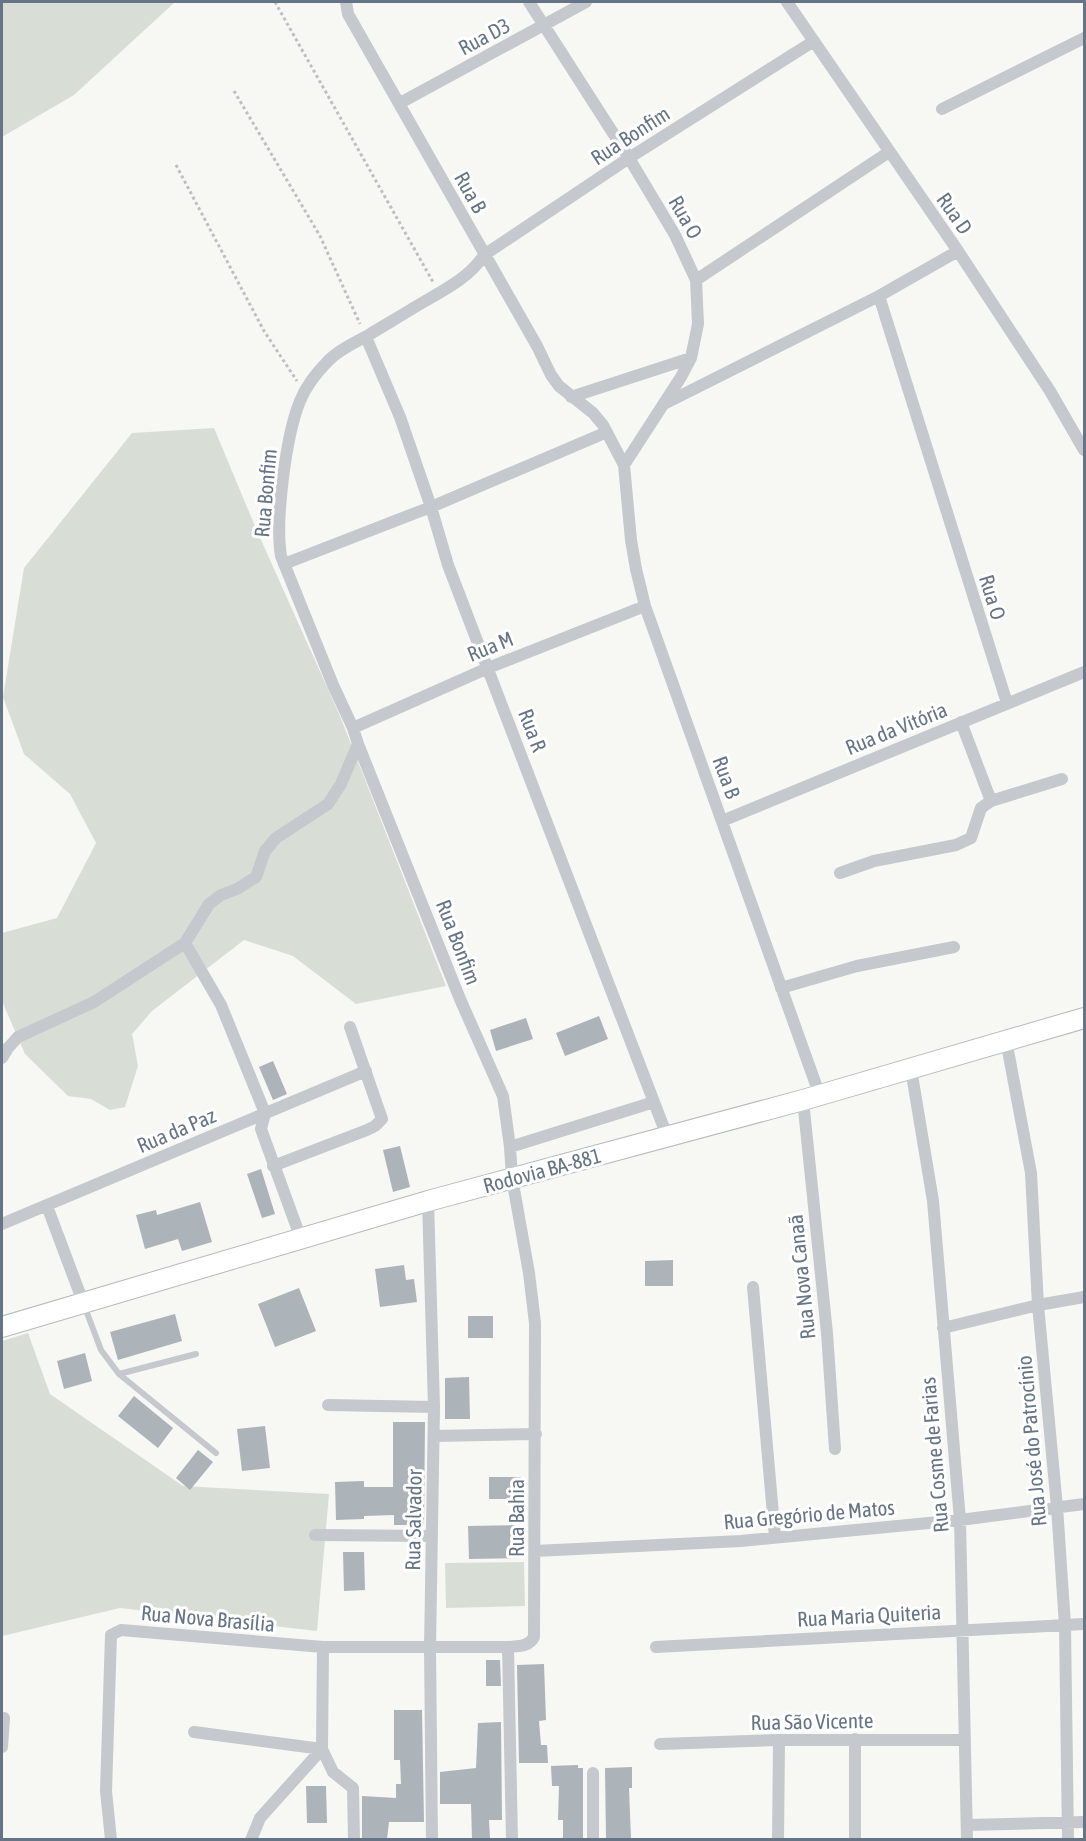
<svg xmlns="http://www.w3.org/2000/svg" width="1086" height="1841" font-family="'Asap Condensed',sans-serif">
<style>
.green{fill:#d8ded5}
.building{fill:#acb3b9}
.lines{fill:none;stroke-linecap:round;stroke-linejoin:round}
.primary-casing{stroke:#b6babe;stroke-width:22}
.path{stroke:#bdbfc1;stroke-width:3;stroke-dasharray:3 3;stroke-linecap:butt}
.service{stroke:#c5c8cc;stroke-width:6}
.minor{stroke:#c5c8cc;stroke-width:12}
.primary{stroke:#fff;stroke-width:20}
.labels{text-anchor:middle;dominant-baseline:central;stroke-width:6;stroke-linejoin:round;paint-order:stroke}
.street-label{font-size:21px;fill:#667585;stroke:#fff}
</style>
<rect width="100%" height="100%" fill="#f7f7f4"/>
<path class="green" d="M2 2H175L74 95 2 137Z
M214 428 257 531 340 716 446 986 356 1004 293 956 244 940 152 1011 132 1034 138 1066 125 1107 110 1110 91 1099 68 1096 25 1054 2 1001V933L57 918 96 843 70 794 24 754 3 697 24 568 132 433Z
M28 1333 50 1394 183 1486 329 1494 317 1631 120 1608 2 1636V1341Z
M524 1562 525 1606 446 1608 445 1563Z"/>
<path class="building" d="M599 1016 608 1039 565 1056 556 1033Z
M526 1018 533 1039 496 1051 490 1030Z
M273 1061 287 1094 273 1100 259 1067Z
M400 1146 410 1187 393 1192 383 1150Z
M261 1169 275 1214 262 1218 247 1174Z
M200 1202 212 1242 182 1251 178 1239 145 1249 136 1215 156 1210 157 1215Z
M673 1260V1286H645V1261Z
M404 1265 406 1280 414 1279 417 1302 380 1307 375 1269Z
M299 1288 316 1331 275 1347 258 1304Z
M175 1314 182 1341 118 1360 110 1332Z
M468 1316H493V1338H468Z
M85 1353 92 1381 64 1389 57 1361Z
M469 1377 470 1419H445V1378Z
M134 1396 173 1428 158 1448 118 1416Z
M393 1422H425L424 1525H394V1515L364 1516V1519L336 1520 335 1482 364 1481V1487H393Z
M265 1426 270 1468 242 1471 237 1429Z
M198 1450 213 1462 190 1490 176 1478Z
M489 1477H521V1499H489Z
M521 1525 522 1558 469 1559 468 1526Z
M343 1552H364L365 1590 344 1591Z
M486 1660H500L501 1686H486Z
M544 1664 546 1720 539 1721 541 1745H547L548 1763H519L517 1665Z
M394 1710H422L424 1822H389L387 1839 362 1838V1796L396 1798V1784H401L400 1760H394Z
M501 1722 502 1820H489L490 1838 472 1839 471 1804H440V1772L476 1768 478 1723Z
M578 1765V1768H583V1839H563V1820H558L559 1786H552L551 1766Z
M632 1767V1788H629L631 1839H606L605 1768Z
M306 1786H326L327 1823H307Z"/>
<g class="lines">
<g class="primary-casing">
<path id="primary" d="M2 1327 428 1201 803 1100 1084 1018"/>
</g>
<path class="path" d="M275 2 433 282
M234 91 320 236 360 324
M176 165 264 331 297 381"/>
<path class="service" d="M84 1305 101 1350 119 1374 216 1453
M119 1374 196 1354"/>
<path class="minor" d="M346 2 348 14 537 346 551 375 559 386 593 413 603 425 624 465 631 540 636 569 645 606 820 1096
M529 2 629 158 675 235 696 280 698 324 691 358 681 377 624 465
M787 2 958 251 1050 391 1084 450
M400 103 586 2
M942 109 1084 38
M696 280 889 152
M879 296 1007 703
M366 337 400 417 431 507 448 565 667 1136
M571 397 691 358
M664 404 879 296 958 251
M284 564 431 507 607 432
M961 722 991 801
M353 728 488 668 645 606
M722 821 1084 672
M840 873 874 861 956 845 971 838 981 808 991 801 1062 779
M185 943 221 1005 265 1113 261 1129 301 1239
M781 988 857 966 954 947
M1006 1040 1031 1173 1038 1305 1057 1507 1065 1625 1068 1840
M2 1058 8 1048 18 1037 94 1002 185 943 209 904 221 895 237 889 256 877 265 851 276 838 328 804 341 784 358 744
M911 1069 933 1201 960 1520 967 1840
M803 1100 827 1333 835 1449
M510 1147 654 1102
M273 1166 367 1130 375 1126 382 1119 350 1027
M428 1201 434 1407 430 1648 432 1840
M47 1206 83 1302
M2 1224 366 1071
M753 1287 775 1537
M943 1328 1038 1305 1084 1297
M328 1405 434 1407
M434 1436 536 1434
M315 1535 432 1536
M535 1551 741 1541 960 1520 1084 1504
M656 1647 1084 1624
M194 1732 322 1749 333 1772 353 1788 354 1840
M660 1744 779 1740H965
M2 1747 4 1718
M593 1773V1840
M967 1825 1084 1822
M111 1840 106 1791 111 1635 121 1630 323 1647H508
M251 1840 260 1818 322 1749 323 1647
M512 1840 508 1647C518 1646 529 1647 534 1637L535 1323 529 1273 512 1178 510 1147 503 1096 460 999 358 744 353 728 333 685 281 556C275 520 286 435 300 401 306 386 317 372 329 360 340 349 354 343 367 336 383 326 399 317 415 307 438 293 469 279 484 255L629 158 814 41
M778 1840 779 1740
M855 1840V1739"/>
<use href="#primary" class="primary"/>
</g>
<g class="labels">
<g class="street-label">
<text transform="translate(484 36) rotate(-28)">Rua D3</text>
<text transform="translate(630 135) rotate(-33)">Rua Bonfim</text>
<text transform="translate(471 192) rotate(61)">Rua B</text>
<text transform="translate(955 213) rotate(55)">Rua D</text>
<text transform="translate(686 217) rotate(60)">Rua O</text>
<text transform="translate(265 493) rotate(-85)">Rua Bonfim</text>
<text transform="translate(993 597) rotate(73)">Rua O</text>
<text transform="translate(490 646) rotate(-22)">Rua M</text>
<text transform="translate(896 728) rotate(-22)">Rua da Vitória</text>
<text transform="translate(533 730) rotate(69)">Rua R</text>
<text transform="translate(727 777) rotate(70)">Rua B</text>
<text transform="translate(459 942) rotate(69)">Rua Bonfim</text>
<text transform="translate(176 1130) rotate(-23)">Rua da Paz</text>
<text transform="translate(542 1170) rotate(-15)">Rodovia BA-881</text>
<text transform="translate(801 1277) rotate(-96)">Rua Nova Canaã</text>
<text transform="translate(1031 1441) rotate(-95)">Rua José do Patrocínio</text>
<text transform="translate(934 1455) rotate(-95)">Rua Cosme de Farias</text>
<text transform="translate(809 1514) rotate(-5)">Rua Gregório de Matos</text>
<text transform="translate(516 1518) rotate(-90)">Rua Bahia</text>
<text transform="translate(413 1520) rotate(-89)">Rua Salvador</text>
<text transform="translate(869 1615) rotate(-3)">Rua Maria Quiteria</text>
<text transform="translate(208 1618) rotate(5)">Rua Nova Brasília</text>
<text transform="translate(812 1721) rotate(-1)">Rua São Vicente</text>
</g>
</g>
<rect width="1086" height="1841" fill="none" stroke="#667585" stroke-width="6"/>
</svg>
